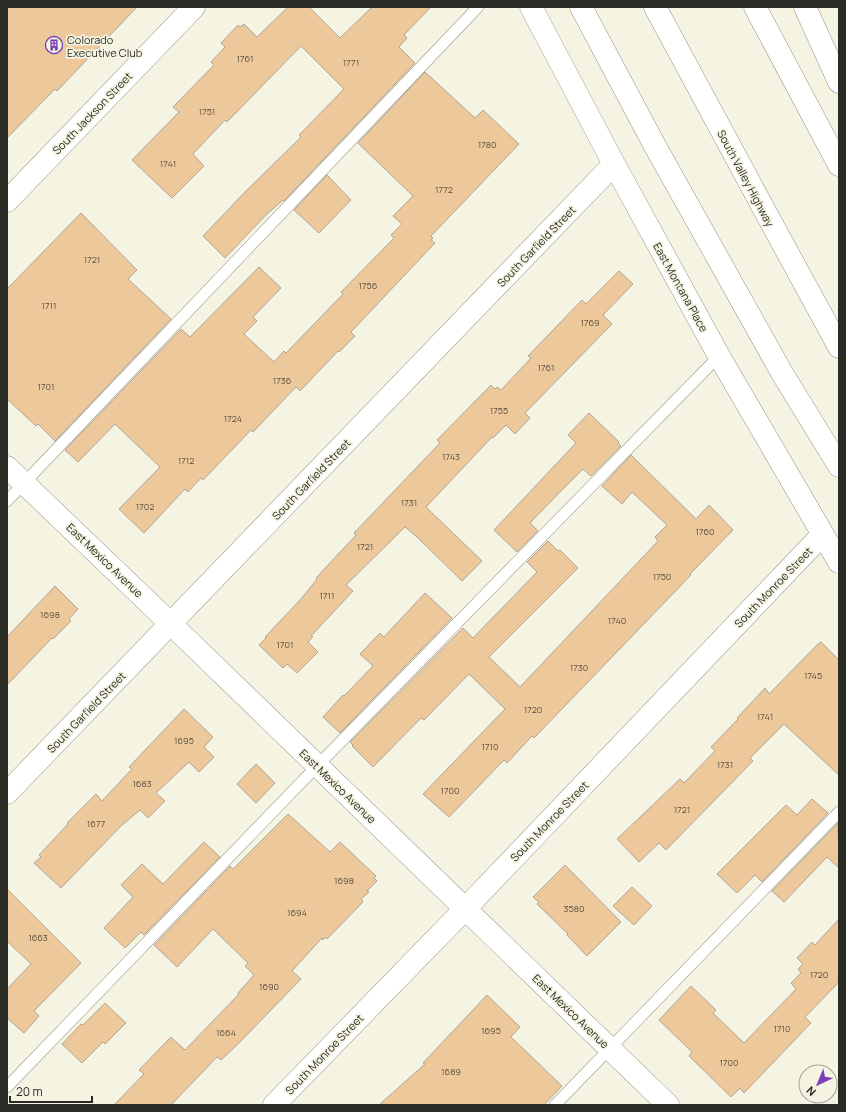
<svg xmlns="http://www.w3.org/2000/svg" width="846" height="1112" font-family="Manrope,sans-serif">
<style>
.building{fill:#edc89a;stroke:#b0a598}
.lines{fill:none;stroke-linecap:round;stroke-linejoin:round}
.lane-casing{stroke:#959485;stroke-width:12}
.street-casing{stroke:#959485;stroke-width:23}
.secondary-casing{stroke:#959485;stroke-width:23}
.highway-casing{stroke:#959485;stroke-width:23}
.lane{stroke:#fff;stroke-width:11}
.street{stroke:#fff;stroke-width:22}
.secondary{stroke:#fff;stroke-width:22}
.highway{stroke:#fff;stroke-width:22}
.labels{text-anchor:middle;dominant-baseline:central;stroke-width:3.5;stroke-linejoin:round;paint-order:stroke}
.number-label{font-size:9px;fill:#5c5242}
.poi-label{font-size:11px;fill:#2b2b25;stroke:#f5f4e3;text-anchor:start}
.street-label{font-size:11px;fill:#2b2b25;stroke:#f5f4e3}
</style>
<rect width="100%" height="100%" fill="#f5f4e3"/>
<path class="building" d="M7 7H137L57 91 55 89 7 138Z
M288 7H309L340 38 372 7H431L404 35 407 38 399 47 415 63 284 201 283 200 267 214 225 258 203 236 245 192 301 137 299 135 344 89 301 46 227 122 225 120 193 154 204 166 172 198 132 160 179 112 173 107 214 65 211 62 225 47 221 43 238 25 240 27 244 24 257 37Z
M425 72 475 118 483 110 519 144 431 236 433 238 431 240 435 243 351 332 355 336 339 352 338 351 300 391 296 387 253 432 251 430 203 480 201 478 188 492 185 489 144 533 119 509 160 467 115 424 78 462 65 450 181 329 190 337 259 267 281 288 253 317 257 321 244 334 274 362 284 351 286 353 343 294 341 292 394 238 391 235 402 224 393 216 413 196 358 143Z
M327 175 351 200 319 233 294 210Z
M81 213 137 270 128 279 171 319 55 441 38 424 36 426 7 399V289Z
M619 271 633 284 603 315 612 324 525 413 530 418 515 434 506 425 493 438 492 437 426 507 482 561 462 581 417 537 405 527 346 585 353 591 311 636 313 637 308 642 318 652 297 673 287 664 283 668 259 645 266 638 265 637 301 599 317 579 316 578 356 535 354 533 440 443 437 440 491 385 495 389 497 387 501 390 531 358 528 356 582 300 586 304Z
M589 413 619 442 618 443 621 446 591 476 583 469 558 494 530 523 538 531 517 552 494 530 575 444 576 443 568 435Z
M631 455 696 519 709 505 733 530 690 574 691 575 534 738 532 736 507 763 504 760 449 817 423 794 505 709 469 674 424 720 421 718 373 767 352 746 353 745 350 742 463 628 473 638 537 572 527 562 548 541 558 551 560 550 578 568 489 657 520 687 658 541 655 537 667 525 632 492 622 504 602 486Z
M55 586 78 609 69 619 71 621 53 639 52 638 7 685V637Z
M425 593 452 618 340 733 323 717 343 695 344 696 373 666 360 654 380 633 384 637Z
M821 642 839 660V775L784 724 750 758 753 761 666 850 659 843 639 862 617 839 680 779 684 783 715 751 711 747 738 719 737 718 765 688 769 694 818 644Z
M184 709 213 737 204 747 214 757 199 772 189 762 156 793 165 801 148 818 140 810 122 825 61 888 34 863 41 857 39 855 68 824 67 823 96 794 102 801 132 769 129 767Z
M256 764 275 783 256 803 237 784Z
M812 799 828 813 762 882 755 875 737 893 717 874 786 805 797 815Z
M288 814 330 852 340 842 376 876 374 878 377 881 367 891 369 892 361 899 363 901 361 904 327 939 325 937 323 940 322 938 292 971 301 979 239 1043 221 1060 217 1057 171 1105H114L144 1074 139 1070 171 1037 185 1050 239 994 238 993 254 975 245 966 248 963 213 929 177 967 154 945 230 866 233 869Z
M838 823 839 868 827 857 784 902 772 891Z
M204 842 220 857 144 935 141 932 125 948 104 928 133 897 121 885 142 864 163 884Z
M565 865 621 922 587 956 567 935 568 934 537 904 539 902 533 897Z
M632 887 652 906 634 925 613 906Z
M7 889 81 963 34 1011 39 1016 24 1033 7 1018V989L31 964 7 941Z
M839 919V982L805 1017 811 1023 744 1093 740 1088 731 1097 689 1056 692 1052 659 1020 691 986 716 1010 713 1013 744 1043 796 989 791 983 801 973 798 969 803 964 797 958 812 942 815 945Z
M487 995 520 1027 511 1037 562 1086 544 1105H379L425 1064 423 1063Z
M105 1003 126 1023 105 1044 103 1042 82 1063 62 1044 81 1024 83 1025Z"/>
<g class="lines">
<g class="lane-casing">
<path id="lane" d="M7 501 478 7
M7 1087 317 766 719 356
M555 1105 839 812"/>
</g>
<g class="street-casing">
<path id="street" d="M531 7 614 164 719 356 839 562
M7 201 194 7
M7 793 614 164
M274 1105 465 909 822 535"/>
</g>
<g class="secondary-casing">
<path id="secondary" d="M7 467 171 624 668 1105"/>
</g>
<g class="highway-casing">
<path id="highway" d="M581 7 655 146 782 373 839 466
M655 7 766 213 839 347
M755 7 839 165
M805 7 839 82"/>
</g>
<use href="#lane" class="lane"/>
<use href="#street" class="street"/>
<use href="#secondary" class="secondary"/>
<use href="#highway" class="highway"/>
</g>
<defs>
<g id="building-ring" transform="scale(0.9)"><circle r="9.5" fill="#f5f4e3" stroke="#7b40b5" stroke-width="1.5"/><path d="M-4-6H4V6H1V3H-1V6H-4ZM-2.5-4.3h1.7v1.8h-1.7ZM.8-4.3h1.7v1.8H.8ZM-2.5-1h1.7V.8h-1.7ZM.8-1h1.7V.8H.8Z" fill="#7b40b5"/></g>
</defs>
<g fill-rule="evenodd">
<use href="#building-ring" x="54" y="45"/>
</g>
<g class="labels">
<g class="number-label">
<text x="245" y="58">1761</text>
<text x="351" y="62">1771</text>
<text x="207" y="111">1751</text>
<text x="487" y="144">1780</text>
<text x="168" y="163">1741</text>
<text x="444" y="189">1772</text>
<text x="92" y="259">1721</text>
<text x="368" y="285">1756</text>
<text x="49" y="305">1711</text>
<text x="590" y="322">1769</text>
<text x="546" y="367">1761</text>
<text x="282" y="380">1736</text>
<text x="46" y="386">1701</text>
<text x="499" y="410">1755</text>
<text x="233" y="418">1724</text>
<text x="451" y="456">1743</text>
<text x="186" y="460">1712</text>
<text x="409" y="502">1731</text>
<text x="145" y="506">1702</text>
<text x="705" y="531">1760</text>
<text x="365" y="546">1721</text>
<text x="662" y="576">1750</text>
<text x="327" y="595">1711</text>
<text x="50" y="614">1698</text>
<text x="617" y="620">1740</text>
<text x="285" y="644">1701</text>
<text x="579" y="667">1730</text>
<text x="813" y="675">1745</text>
<text x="533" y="709">1720</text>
<text x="765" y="716">1741</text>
<text x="184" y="740">1695</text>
<text x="490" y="746">1710</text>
<text x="725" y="764">1731</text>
<text x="142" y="783">1683</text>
<text x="450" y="790">1700</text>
<text x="682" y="809">1721</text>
<text x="96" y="823">1677</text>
<text x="344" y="880">1698</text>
<text x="574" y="908">3580</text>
<text x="297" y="912">1694</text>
<text x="38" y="937">1663</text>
<text x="819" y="974">1720</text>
<text x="269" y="986">1690</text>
<text x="782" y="1028">1710</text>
<text x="491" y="1030">1695</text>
<text x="226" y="1032">1664</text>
<text x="729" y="1062">1700</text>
<text x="451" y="1071">1689</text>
</g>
<g class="poi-label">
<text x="67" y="39">Colorado<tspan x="67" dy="13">Executive Club</tspan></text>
</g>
<g class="street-label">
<text transform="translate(92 113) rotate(-46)">South Jackson Street</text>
<text transform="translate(746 178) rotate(62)">South Valley Highway</text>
<text transform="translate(536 246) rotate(-46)">South Garfield Street</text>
<text transform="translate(681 287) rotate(61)">East Montana Place</text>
<text transform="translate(311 479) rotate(-46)">South Garfield Street</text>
<text transform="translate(105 560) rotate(44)">East Mexico Avenue</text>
<text transform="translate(773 587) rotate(-46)">South Monroe Street</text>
<text transform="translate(86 712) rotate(-46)">South Garfield Street</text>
<text transform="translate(338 786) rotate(44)">East Mexico Avenue</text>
<text transform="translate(549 821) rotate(-46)">South Monroe Street</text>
<text transform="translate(571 1011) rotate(44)">East Mexico Avenue</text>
<text transform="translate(324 1054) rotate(-46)">South Monroe Street</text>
</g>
</g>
<rect width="846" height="1112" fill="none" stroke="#2b2b25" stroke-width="16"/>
<g transform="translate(818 1084) rotate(224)"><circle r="19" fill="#f5f4e3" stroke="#a4a497"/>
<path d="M0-3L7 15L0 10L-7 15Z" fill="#7b40b5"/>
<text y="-6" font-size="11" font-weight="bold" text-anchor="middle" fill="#2b2b25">N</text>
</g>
<path d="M10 1096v6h82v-6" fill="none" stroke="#2b2b25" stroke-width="2"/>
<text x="16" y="1096" font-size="12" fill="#2b2b25" stroke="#f5f4e3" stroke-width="3" paint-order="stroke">20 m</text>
</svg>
